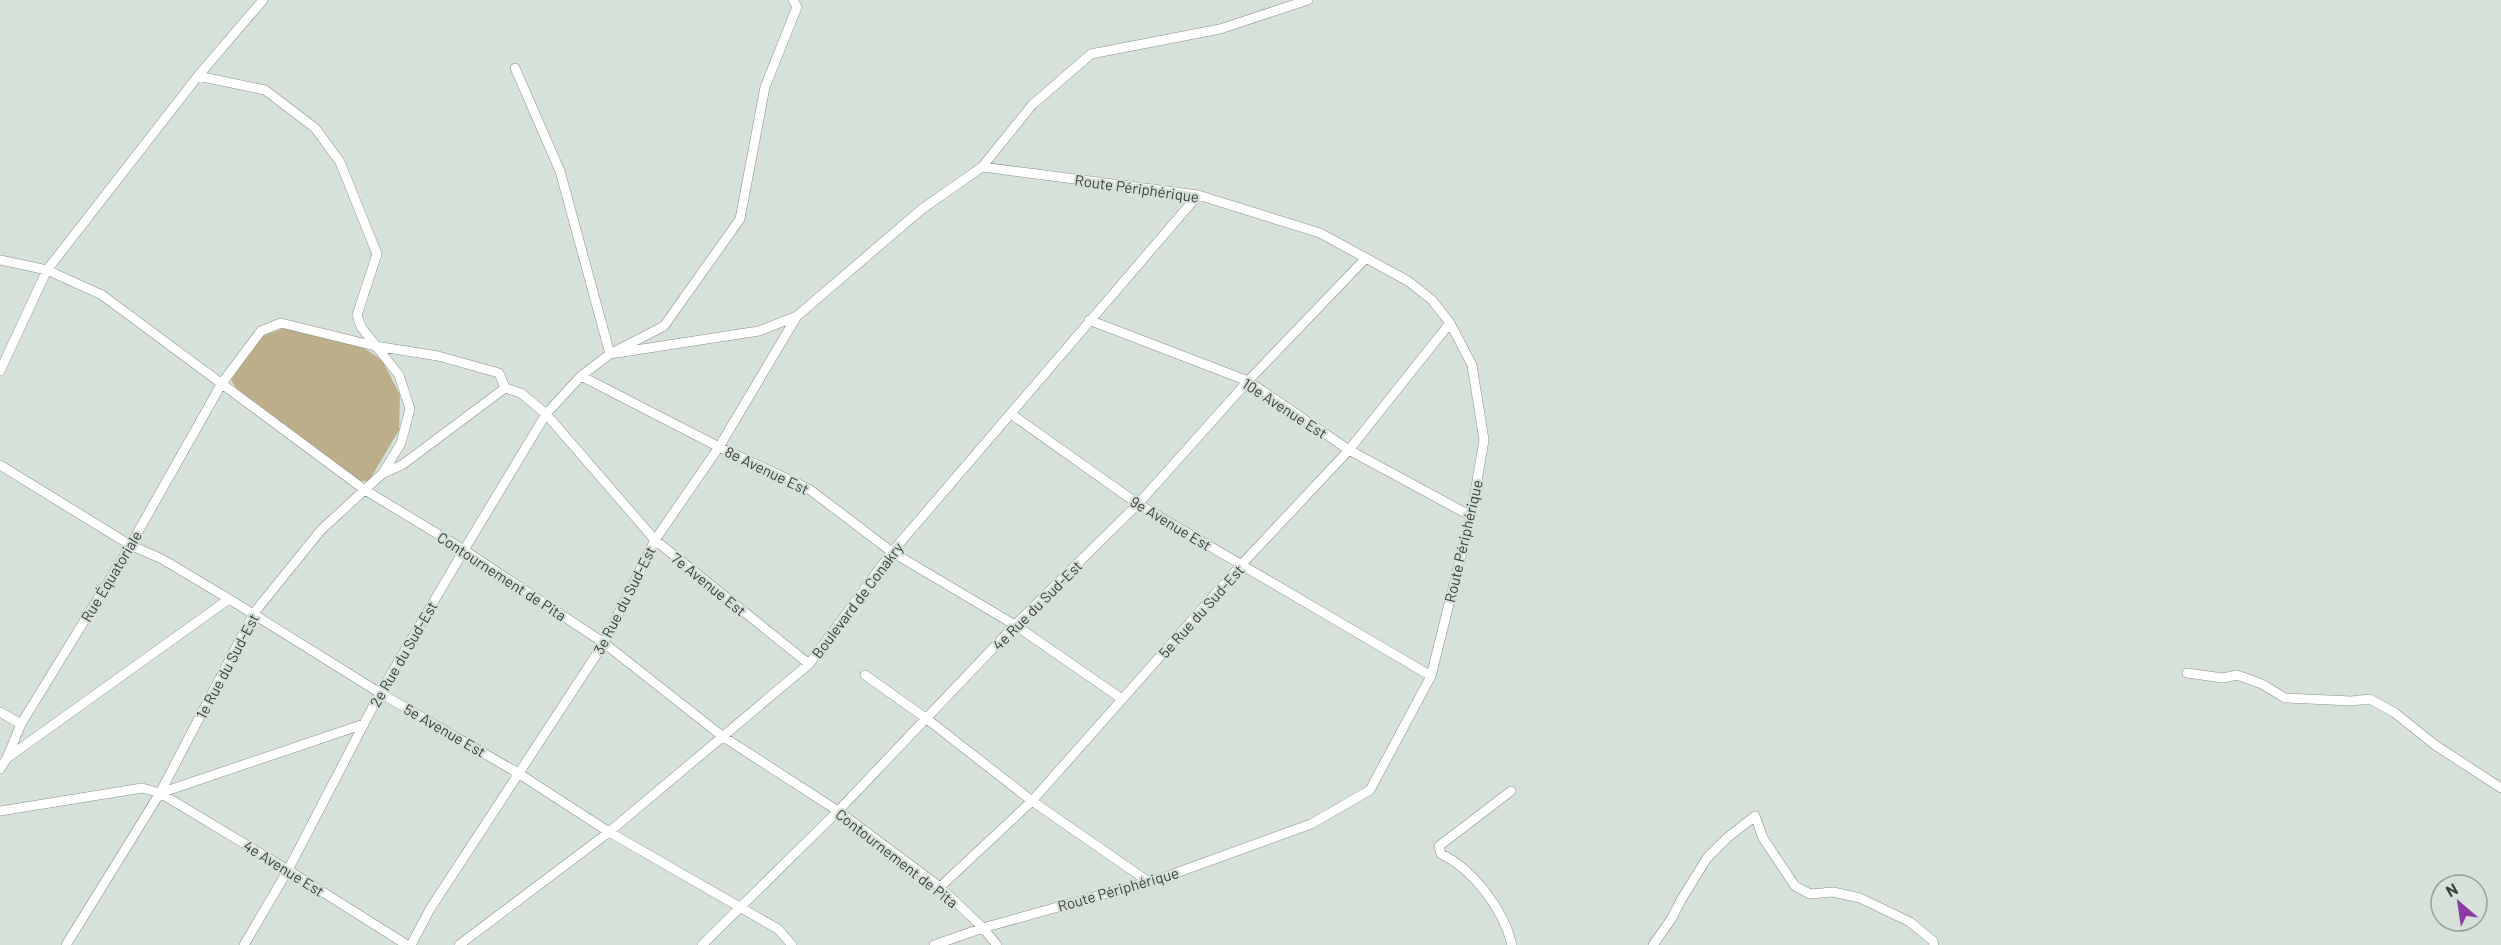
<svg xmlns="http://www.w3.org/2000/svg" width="2501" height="945" font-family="Barlow,sans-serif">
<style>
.green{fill:#bdad89}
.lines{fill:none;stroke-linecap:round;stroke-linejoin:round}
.minor-casing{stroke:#859087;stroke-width:10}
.minor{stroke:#fff;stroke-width:9}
.labels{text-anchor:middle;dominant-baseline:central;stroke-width:4.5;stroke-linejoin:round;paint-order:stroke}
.street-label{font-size:15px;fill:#393e3a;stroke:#d6e2d9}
</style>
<rect width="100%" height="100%" fill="#d6e2d9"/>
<path class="green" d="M287 327 361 346 382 360 400 395 399 430 369 481H360L238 391 231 380 260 337Z"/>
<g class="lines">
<g class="minor-casing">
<path id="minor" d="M515 68 560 171 610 354 664 326 740 219 765 87 797 7 793 0
M0 260 47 270 102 295 365 490 464 550 604 643 722 736 838 811 940 887 983 928 997 945
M1089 320 1248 381 1349 450 1471 516
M0 371 47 270 198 76 263 0
M581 376 719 447 809 489 892 552 1015 625 1122 699
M1011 414 1138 504 1431 676
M0 465 130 545 162 559 229 599 380 693 518 773 609 832 778 929 792 945
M384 473 402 465 505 388 521 393 546 414 655 540 809 664
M2187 673 2223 678 2237 675 2262 684 2285 698 2351 701 2370 699 2395 713 2435 745 2501 788
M865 675 927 719 1032 801 1149 882
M0 712 21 724
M7 758 229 599
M0 769 7 758 21 724 126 553 222 383 261 331 281 323 375 346 438 356 499 373 505 388
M1511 791 1439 846 1441 854C1473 869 1504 910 1512 945
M160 793 288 870 407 945
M0 811 142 788 160 793 364 724
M940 887 1032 801 1241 565 1349 450 1450 323
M66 945 160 793 254 613 321 530 383 473 401 443 410 409 399 375 361 327 357 315 377 254 340 162 315 128 265 90 198 76
M244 945 288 870 380 693 464 550 546 414 581 376 610 354 759 331 797 316 922 209 982 167 1032 105 1091 54 1220 29 1308 0
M411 945 430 909 604 643 655 540 719 447 797 316
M459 945 609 832 809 664 892 552 1198 195
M702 945 838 811 1015 625 1138 504 1248 381 1366 258
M934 945 983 928 1165 877 1311 824 1370 790 1431 676 1471 516 1484 440 1472 365 1450 323 1432 300 1408 281 1320 233 1198 195 982 167
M1653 945 1672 918 1681 900 1707 858 1727 838 1755 816 1763 838 1795 886 1810 894 1833 892 1860 898 1910 922 1933 941 1934 945"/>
</g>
<use href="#minor" class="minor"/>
</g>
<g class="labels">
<g class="street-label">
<text transform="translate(1137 188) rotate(8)">Route Périphérique</text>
<text transform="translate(1285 408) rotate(33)">10e Avenue Est</text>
<text transform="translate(767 470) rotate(26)">8e Avenue Est</text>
<text transform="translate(1171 523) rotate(31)">9e Avenue Est</text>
<text transform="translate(1463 541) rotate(-77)">Route Périphérique</text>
<text transform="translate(111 576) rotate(-59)">Rue Équatoriale</text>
<text transform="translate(502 576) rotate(33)">Contournement de Pita</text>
<text transform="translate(709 584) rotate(39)">7e Avenue Est</text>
<text transform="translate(624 600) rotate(-63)">3e Rue du Sud-Est</text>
<text transform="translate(857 600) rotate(-53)">Boulevard de Conakry</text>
<text transform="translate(1037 605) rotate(-45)">4e Rue du Sud-Est</text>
<text transform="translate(1201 611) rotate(-48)">5e Rue du Sud-Est</text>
<text transform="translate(403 654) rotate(-60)">2e Rue du Sud-Est</text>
<text transform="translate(227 666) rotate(-62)">1e Rue du Sud-Est</text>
<text transform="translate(445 730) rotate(30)">5e Avenue Est</text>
<text transform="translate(897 858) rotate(38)">Contournement de Pita</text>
<text transform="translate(284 868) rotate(32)">4e Avenue Est</text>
<text transform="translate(1118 889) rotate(-16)">Route Périphérique</text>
</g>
</g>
<g transform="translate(2459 903) rotate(331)"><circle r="28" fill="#d6e2d9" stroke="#97a099" stroke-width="1.5"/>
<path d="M0-4.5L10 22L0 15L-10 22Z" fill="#8d39a7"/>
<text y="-9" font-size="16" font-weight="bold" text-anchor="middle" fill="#393e3a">N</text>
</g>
</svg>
